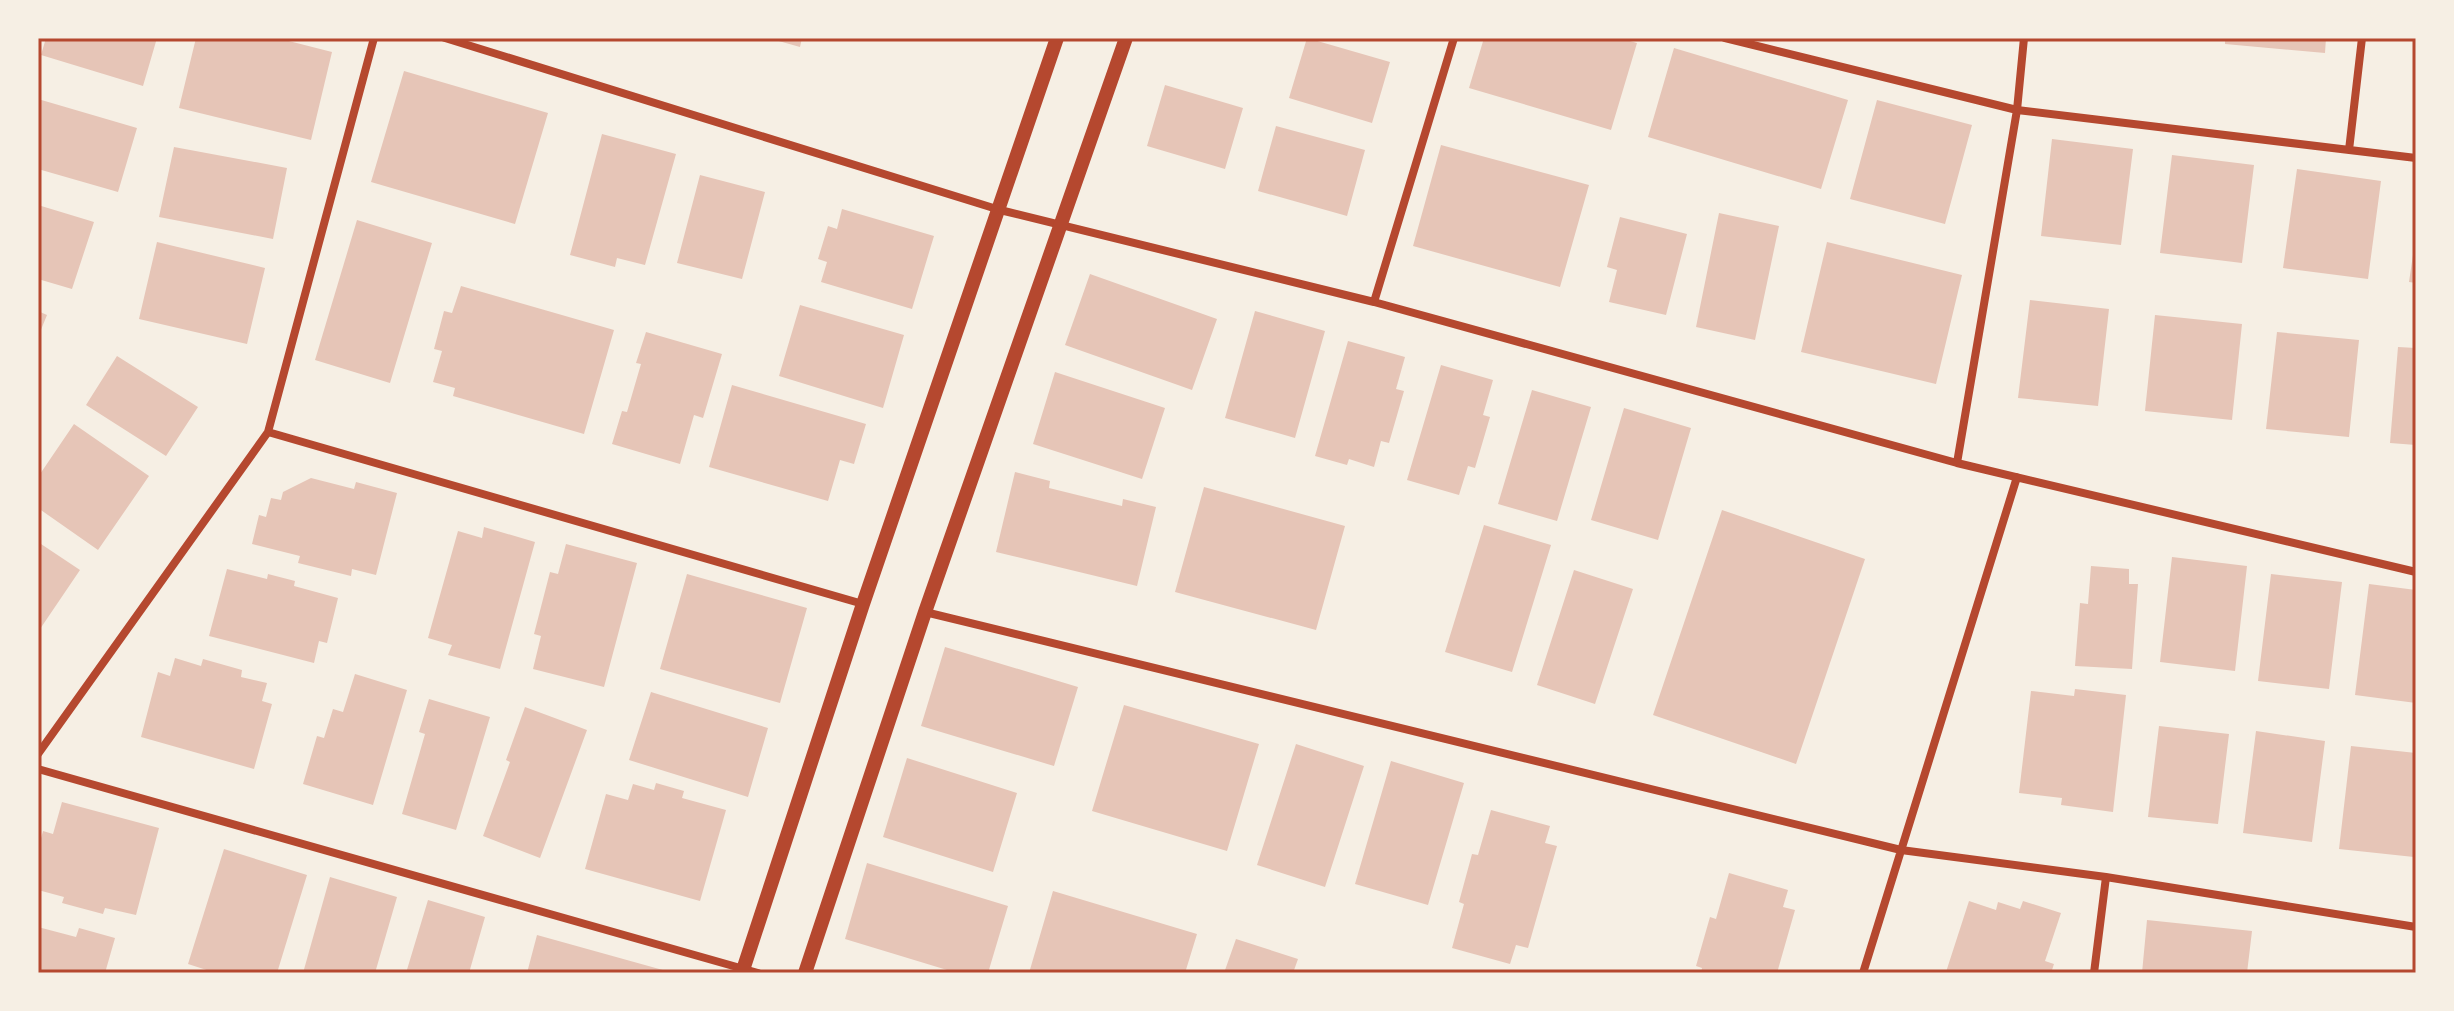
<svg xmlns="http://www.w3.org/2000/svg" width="2454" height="1011" font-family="Raleway,sans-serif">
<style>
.building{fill:#e6c5b7}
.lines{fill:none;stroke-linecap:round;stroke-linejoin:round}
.minor{stroke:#b5482f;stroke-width:8}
.tertiary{stroke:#b5482f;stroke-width:14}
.neatline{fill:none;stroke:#b5482f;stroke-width:3}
</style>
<rect width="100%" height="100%" fill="#f6efe4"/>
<path class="building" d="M46 38H157L143 86 41 55Z
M196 38H277L332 52 311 140 179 108Z
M768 38H802L800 47Z
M1307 38 1390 62 1372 123 1289 98Z
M1484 38H1619L1637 43 1611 130 1469 88Z
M2225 38H2326L2325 53 2225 44Z
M1674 48 1848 100 1821 189 1648 137Z
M404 71 548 113 515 224 371 182Z
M1165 85 1243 108 1225 169 1147 146Z
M38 99 137 128 118 192 38 169Z
M1877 100 1972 125 1945 224 1850 199Z
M1276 126 1365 150 1347 216 1258 191Z
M602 134 676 154 645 265 617 258 615 267 570 255Z
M2052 139 2133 149 2121 245 2041 236Z
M1441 145 1589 185 1560 287 1413 246Z
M174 147 287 168 273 239 159 217Z
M2172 155 2254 165 2242 263 2160 253Z
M2297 169 2381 181 2368 279 2283 268Z
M700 175 765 192 742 279 677 263Z
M38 205 94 222 72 289 38 279Z
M842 209 934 236 912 309 821 282 827 262 818 259 828 226 837 229Z
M1719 213 1779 226 1755 340 1696 327Z
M1620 217 1687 234 1666 315 1609 302 1617 270 1607 267Z
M357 220 432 243 390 383 315 360Z
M157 242 265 268 247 344 139 319Z
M1827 242 1962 275 1936 384 1801 352Z
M2414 248H2416V283L2409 282Z
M1090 274 1217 319 1192 390 1065 345Z
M461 286 614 330 584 434 453 396 455 388 433 382 442 351 434 349 444 311 452 313Z
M2030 300 2109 309 2098 406 2018 398Z
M800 305 904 335 883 408 779 376Z
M38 311 47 315 38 337Z
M1255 311 1325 331 1295 438 1225 418Z
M2155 315 2242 324 2232 420 2145 411Z
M646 332 722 354 703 418 694 415 680 464 612 444 622 411 627 412 641 364 636 363Z
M2277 332 2359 340 2349 437 2266 429Z
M1348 341 1405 357 1396 389 1404 391 1389 443 1381 441 1374 467 1349 459 1347 465 1315 456Z
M2398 347 2416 348V445L2390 443Z
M117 356 198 407 166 456 86 405Z
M1441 365 1493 380 1483 415 1490 417 1475 468 1468 466 1459 495 1407 480Z
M1055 372 1165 408 1142 479 1033 444Z
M732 385 866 424 854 464 840 460 828 501 709 467Z
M1532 390 1591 407 1557 521 1498 504Z
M1624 408 1691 428 1658 540 1591 520Z
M74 424 149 476 98 550 38 508V477Z
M1015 472 1050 481 1049 488 1122 506 1123 499 1156 507 1137 586 996 552Z
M311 478 354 489 356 482 397 493 376 575 352 569 351 576 298 563 300 556 252 544 259 515 266 517 271 498 281 500 283 492Z
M1204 487 1345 526 1316 630 1175 592Z
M1722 510 1865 559 1796 764 1653 715Z
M1484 525 1551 545 1512 672 1445 652Z
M484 527 535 542 500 669 448 655 452 645 428 638 458 531 482 538Z
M38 542 80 570 38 632Z
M566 544 637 563 604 687 533 669 541 636 534 634 550 572 558 574Z
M2172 557 2247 566 2235 671 2160 662Z
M2091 566 2129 569V584H2138L2132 669 2075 666 2080 603 2088 604Z
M227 569 267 579 268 574 295 581 294 586 338 598 327 643 319 641 314 663 209 636Z
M1574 570 1633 589 1595 704 1537 685Z
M687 574 807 608 780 703 660 669Z
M2271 574 2342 582 2329 689 2258 681Z
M2369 584 2416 590V703L2355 695Z
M945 647 1078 687 1054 766 921 726Z
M175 658 201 666 203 659 242 670 241 677 267 683 262 701 272 704 254 769 141 737 158 672 170 676Z
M355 674 407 690 373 805 303 784 317 736 324 738 333 709 343 712Z
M2075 689 2126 695 2113 812 2061 805 2062 798 2019 793 2031 691 2074 696Z
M651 692 768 728 748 797 629 760Z
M429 699 490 717 456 830 402 814 425 734 419 732Z
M1124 705 1259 744 1227 851 1092 811Z
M525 707 587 730 540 858 483 836 510 762 506 760Z
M2159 726 2229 734 2218 824 2148 817Z
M2256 731 2325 741 2312 842 2243 833Z
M1296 744 1364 766 1325 887 1257 865Z
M2351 746 2416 753 2414 857 2339 849Z
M907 758 1017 793 993 872 883 837Z
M1391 761 1464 783 1428 905 1355 884Z
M656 783 684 791 682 798 726 810 700 901 585 869 606 794 628 800 633 784 654 790Z
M62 802 159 828 136 915 105 908 103 914 62 903 64 897 38 890V849L43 831 53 834Z
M1491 810 1550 826 1545 843 1557 846 1528 948 1516 945 1510 964 1452 948 1464 904 1459 902 1472 854 1478 855Z
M224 849 307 875 277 973H216L188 964Z
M867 863 1008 906 988 973H957L845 939Z
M1729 873 1788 890 1783 907 1795 910 1777 973H1701L1702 968 1696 966 1710 917 1716 919Z
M330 877 397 897 375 973H303Z
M1053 891 1197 934 1185 973H1029Z
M428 900 485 917 469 973H406Z
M1969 901 1996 910 1998 902 2020 909 2023 901 2061 913 2045 961 2054 964 2051 973 1946 972Z
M2147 920 2252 931 2247 973H2142Z
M38 927 76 937 79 928 115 938 105 973H38Z
M537 935 670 972V973H527Z
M1236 939 1298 959 1293 973H1224Z"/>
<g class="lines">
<path class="minor" d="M445 38 1000 210 1374 302 1957 463 2416 572
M1725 38 2017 110 2416 158
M2349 150 2362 38
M1374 302 1454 38
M268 432 863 604
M1957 463 2017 110 2024 38
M925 612 1901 850 2106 877 2416 927
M38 754 268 432 374 38
M38 769 758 973
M1863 973 2017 477
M2094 973 2106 877"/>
<path class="tertiary" d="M742 973 863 604 1057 38
M805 973 925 612 1126 38"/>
</g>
<rect width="2454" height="1011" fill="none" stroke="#f6efe4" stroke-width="80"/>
<rect x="40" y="40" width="2374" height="931" class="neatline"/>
</svg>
